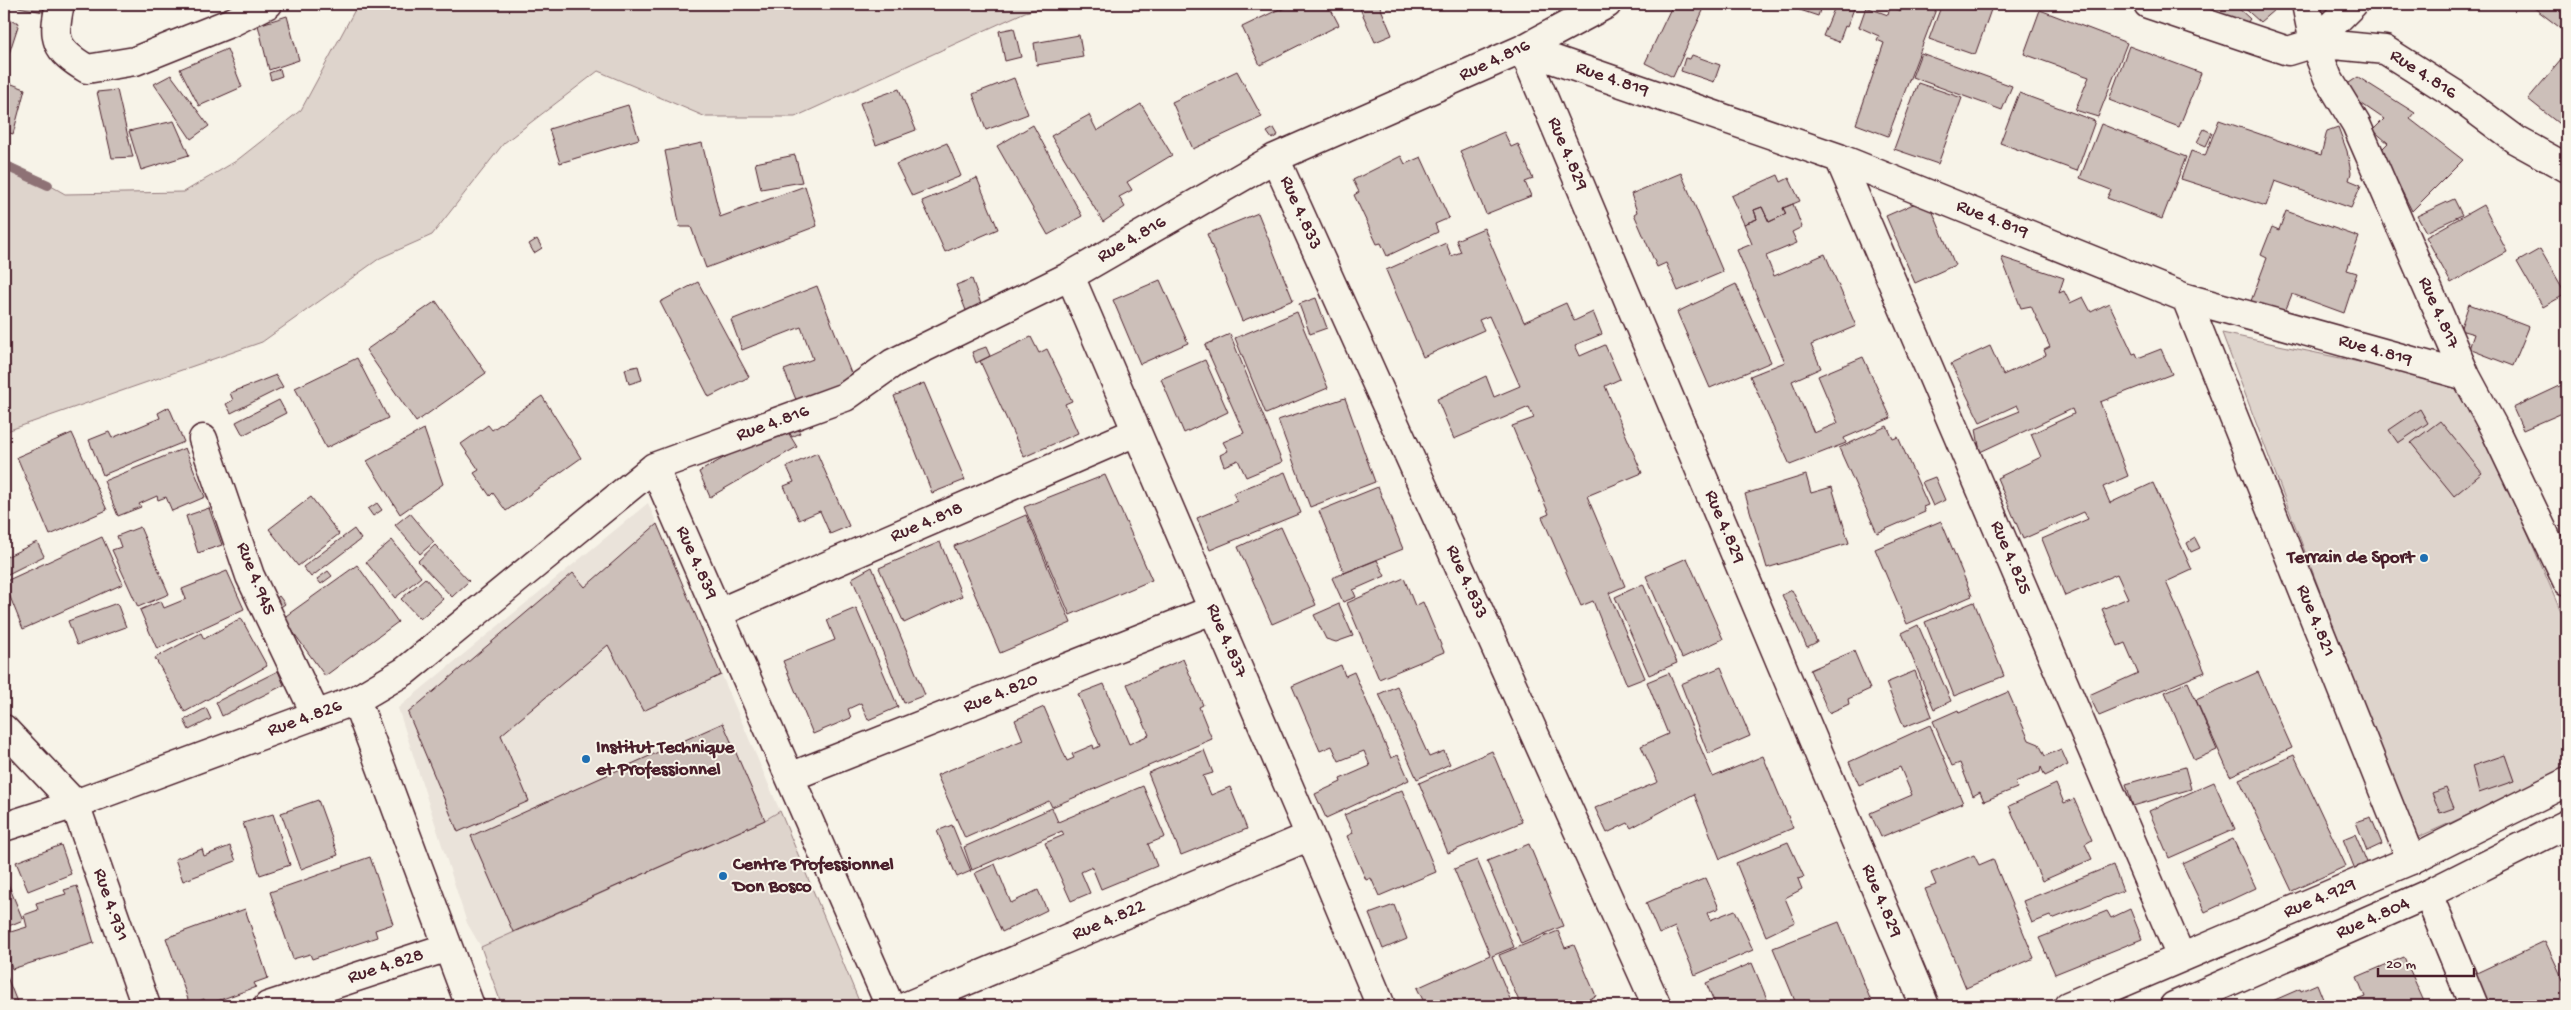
<svg xmlns="http://www.w3.org/2000/svg" width="2571" height="1010" font-family="'Gochi Hand',sans-serif">
<style>
.built{fill:#eae3da}
.green{fill:#ded4cc;stroke:#947a7c}
.lines{fill:none;stroke-linecap:round;stroke-linejoin:round}
.stream{stroke:#8e7275;stroke-width:10}
.building{fill:#ccbfb9;stroke:#4a1f2b}
.minor-casing{stroke:#4a1f2b;stroke-width:31}
.major-casing{stroke:#4a1f2b;stroke-width:31}
.minor{stroke:#f7f3e8;stroke-width:28}
.major{stroke:#f7f3e8;stroke-width:28}
.poi-dot{fill:#1f6fb2;stroke:#f7f3e8;stroke-width:2}
.labels{text-anchor:middle;dominant-baseline:central;stroke-width:4;stroke-linejoin:round;paint-order:stroke}
.street-label{font-size:19px;fill:#4a1f2b;stroke:#f7f3e8}
.poi-label{font-size:19px;font-weight:bold;fill:#4a1f2b;stroke:#f7f3e8;text-anchor:start}
</style>
<rect width="100%" height="100%" fill="#f7f3e8"/>
<filter id="ink" filterUnits="userSpaceOnUse"><feTurbulence type="fractalNoise" baseFrequency=".02" numOctaves="2"/><feDisplacementMap in="SourceGraphic" scale="10" xChannelSelector="R" yChannelSelector="G"/><feConvolveMatrix kernelMatrix="1 2 1 2 8 2 1 2 1" color-interpolation-filters="sRGB"/></filter>
<g filter="url(#ink)">
<path class="built" d="M648 503 780 811 765 820 481 947 467 923 398 708Z"/>
<path class="green" d="M358 4H1056L1025 12 795 117H706L598 71 504 143 432 235 380 258 262 342 4 432V159L65 194 184 192 236 161 301 110Z
M2222 333 2463 384 2567 625V771L2414 839Z
M780 811 861 1006H502L481 947 765 820Z"/>
<g class="lines">
<path class="stream" d="M4 165 48 185"/>
</g>
<path class="building" d="M4 4H45L43 12Z
M1279 4H1292L1281 10Z
M1290 4H1328L1339 25 1260 65 1242 27Z
M1358 4H1379L1392 35 1375 42Z
M1385 4H1396L1388 8Z
M1673 4H1706L1673 77 1645 63Z
M1782 4H1822L1818 16Z
M1836 4 1855 6 1847 27 1845 26 1839 42 1823 36Z
M1904 4H1938L1888 136 1856 124 1884 43 1877 40 1879 36 1859 27 1866 7 1888 15 1890 7 1901 11Z
M1942 4H1993L1975 55 1929 39Z
M2179 4H2234L2250 19 2240 32Z
M2240 4H2281L2260 22Z
M2529 4H2567V33Z
M2040 10 2127 43 2098 117 2075 110 2089 77 2024 54Z
M287 16 299 60 269 70 258 25Z
M4 17 19 23 4 69Z
M1014 28 1021 57 1005 61 999 31Z
M1079 35 1083 57 1037 65 1034 43Z
M2129 46 2201 73 2179 127 2109 100Z
M227 49 242 87 199 106 180 69Z
M1921 53 2012 86 2002 110 1912 77Z
M2567 53V122L2563 127 2528 99Z
M1692 55 1720 65 1714 82 1681 71 1685 58 1690 59Z
M280 69 282 76 271 80 269 73Z
M1237 71 1262 117 1193 149 1172 102Z
M171 75 209 126 191 139 154 84Z
M2358 77 2415 113 2410 119 2463 160 2412 211 2381 150 2388 143 2373 130 2384 119 2340 89Z
M1014 78 1028 114 986 130 973 94Z
M4 81 25 89 13 134 4 131Z
M1918 83 1962 98 1938 164 1894 149Z
M899 89 916 130 876 145 860 103Z
M117 90 123 116 133 157 112 158 97 92Z
M2019 93 2095 121 2077 171 2000 143Z
M1141 104 1172 155 1127 182 1132 190 1119 197 1125 207 1103 222 1051 136 1089 115 1097 131Z
M628 105 639 139 560 163 549 129Z
M2219 120 2321 155 2327 131 2338 127 2347 151 2351 173 2349 180 2361 185 2351 208 2275 181 2266 206 2181 179 2191 151 2205 156Z
M174 121 189 155 141 170 129 131Z
M2101 124 2186 157 2162 219 2107 198 2111 190 2080 178Z
M1033 125 1082 216 1048 235 997 146Z
M1274 128 1278 135 1272 139 1267 132Z
M2204 129 2212 133 2206 146 2197 142Z
M1504 132 1511 147 1518 144 1533 179 1525 182 1531 196 1486 214 1460 151Z
M702 143 720 217 805 186 817 226 706 268 691 227H680L665 151Z
M947 143 961 176 912 196 896 164Z
M795 155 802 182 761 189 755 163Z
M1401 156 1405 164 1421 157 1449 218 1435 224 1438 232 1387 256 1381 243 1377 244 1354 195 1359 192 1353 180Z
M1681 173 1723 272 1678 291 1666 263 1657 267 1634 214 1637 212 1631 194Z
M1778 175 1781 182 1789 178 1800 201 1783 208 1786 214 1769 222 1762 207 1754 210 1757 219 1744 224 1731 196Z
M977 178 998 229 945 252 922 201Z
M1927 198 1955 265 1915 283 1886 216Z
M2454 199 2462 215 2426 232 2417 216Z
M1793 204 1802 227 1792 232 1797 243 1766 256 1774 276 1825 254 1856 326 1811 345 1821 368 1792 381 1814 433 1838 423 1818 376 1863 357 1891 418 1844 438 1846 443 1790 465 1750 376 1785 362 1737 250 1752 244 1744 224 1757 219 1754 210 1762 207 1769 222 1786 214 1783 208Z
M2483 205 2507 252 2451 283 2426 237Z
M2286 211 2359 237 2347 270 2357 273 2344 313 2292 294 2284 314 2251 301 2267 258 2261 255 2272 227 2279 230Z
M1258 213 1293 300 1242 321 1207 234Z
M1484 228 1524 322 1566 303 1574 321 1593 312 1602 334 1575 345 1580 356 1605 345 1620 379 1605 386 1642 473 1587 496 1625 586 1609 593 1645 678 1627 685 1593 601 1581 606 1542 517 1549 514 1512 426 1534 418 1529 407 1454 439 1437 399 1486 376 1494 397 1520 386 1489 316 1479 320 1484 330 1423 357 1386 270 1446 243 1451 256 1461 252 1456 240Z
M537 239 542 248 534 253 529 244Z
M2540 249 2566 294 2543 307 2517 262Z
M2001 257 2064 278 2059 293 2064 291 2070 303 2083 297 2091 312 2109 303 2133 354 2136 353 2138 358 2161 349 2172 374 2100 402 2128 476 2103 487 2110 503 2153 483 2192 570 2166 582 2205 672 2099 716 2089 695 2138 673 2125 643 2118 646 2102 609 2128 598 2117 574 2065 596 2042 539 2088 519 2084 512 2023 539 1997 478 2041 457 2031 434 2074 414 2072 409 1980 452 1976 429 2020 411 2017 405 1980 422 1951 364 1990 346 2003 375 2046 355 2044 350 2050 347 2031 306 2021 308Z
M972 279 982 307 967 313 956 285Z
M1160 280 1188 343 1140 364 1113 300Z
M698 282 749 377 709 397 660 302Z
M1736 284 1771 362 1710 388 1677 312Z
M817 286 854 381 799 407 784 370 813 359 801 327 742 350 731 320Z
M1316 298 1327 328 1310 334 1299 304Z
M436 301 486 373 416 422 366 350Z
M2469 304 2529 327 2513 366 2469 349 2474 334 2460 330Z
M1297 312 1328 388 1266 414 1235 338Z
M1230 334 1282 462 1246 477 1238 460 1224 466 1220 455 1228 451 1223 442 1244 433 1205 345Z
M1031 337 1039 353 1047 349 1072 401 1065 404 1078 433 1024 457 980 361Z
M986 347 990 356 976 363 972 352Z
M357 358 388 418 326 448 295 388Z
M1205 360 1228 412 1184 433 1161 379Z
M638 366 642 380 629 384 625 369Z
M276 375 283 387 231 413 226 404 233 400 230 393Z
M924 383 965 480 932 493 894 396Z
M2562 385 2567 397V411L2523 430 2513 408Z
M542 396 581 458 506 511 493 493 490 496 474 473 479 470 461 444 488 425 492 430Z
M1345 398 1375 482 1310 507 1278 420Z
M279 400 286 413 243 435 236 422Z
M169 407 184 442 103 475 89 440 109 432 112 438 160 418 158 413Z
M2420 409 2428 423 2398 443 2389 430Z
M2440 421 2482 473 2454 496 2411 443Z
M783 424 797 447 710 497 699 472Z
M796 426 800 433 792 437 788 430Z
M1887 426 1893 439 1898 437 1928 505 1923 507 1925 512 1877 533 1839 448Z
M424 429 443 484 400 514 367 461Z
M72 433 107 510 50 535 17 457Z
M185 448 205 497 172 511 166 497 158 500 157 496 139 504 141 507 118 516 104 481Z
M817 453 849 526 830 534 820 511 799 520 784 486 794 482 787 467Z
M1285 472 1301 513 1210 550 1197 518 1237 501 1233 493Z
M1105 475 1152 580 1070 615 1024 507Z
M1806 475 1811 493 1832 487 1849 543 1767 568 1745 494Z
M1935 477 1945 500 1933 506 1922 482Z
M1378 487 1403 549 1344 573 1319 511Z
M311 497 339 534 298 566 269 529Z
M377 503 382 510 373 516 368 509Z
M209 508 222 545 198 553 186 516Z
M410 513 434 542 420 554 395 525Z
M1026 515 1071 623 1000 653 954 546Z
M1941 521 1972 596 1907 624 1875 549Z
M657 524 721 675 643 711 608 645 501 735 529 801 458 832 408 713 573 573 585 587Z
M140 527 169 594 138 607 112 550 121 547 117 536Z
M1281 527 1316 605 1272 624 1238 547Z
M354 529 361 539 311 577 303 567Z
M102 537 123 584 23 629 4 582Z
M2195 538 2200 548 2191 552 2187 543Z
M392 540 421 577 395 598 366 562Z
M37 542 44 556 4 576V558Z
M940 542 962 596 904 623 879 568Z
M435 545 469 581 452 597 418 561Z
M1687 558 1723 639 1682 658 1646 576Z
M1377 560 1385 576 1353 590 1356 597 1343 602 1332 578Z
M357 565 398 622 325 676 283 618Z
M872 567 925 695 904 703 852 578Z
M227 571 244 609 157 649 140 610 161 601 164 608 186 599 182 589Z
M328 571 332 576 321 584 317 579Z
M425 578 443 599 420 619 401 599Z
M1404 578 1415 606 1423 602 1444 652 1379 679 1347 603Z
M1643 584 1677 663 1649 675 1615 597Z
M1792 590 1817 642 1807 647 1782 595Z
M279 596 285 604 275 611 269 604Z
M1974 602 2004 676 1954 696 1925 622Z
M117 603 126 627 77 645 68 621Z
M1339 604 1353 636 1336 642 1326 639 1314 615Z
M856 608 898 707 868 720 861 703 848 709 851 718 813 734 783 661 835 640 827 620Z
M241 618 267 666 185 712 155 658 201 633 204 639Z
M1918 625 1951 701 1934 709 1902 633Z
M1854 651 1870 689 1848 699 1849 704 1829 713 1810 670Z
M1183 659 1203 705 1199 707 1212 739 1052 807 1049 801 965 838 937 775 1023 740 1015 720 1044 707 1067 761 1074 758 1072 754 1093 745 1094 749 1100 746 1078 694 1104 684 1129 744 1149 735 1127 684Z
M1341 665 1345 676 1354 672 1391 758 1398 755 1409 780 1326 818 1315 794 1341 782 1340 779 1370 766 1364 751 1339 761 1332 746 1320 751 1292 686Z
M1721 667 1750 736 1708 754 1681 684Z
M278 671 284 685 222 716 216 702Z
M1915 671 1932 716 1904 727 1886 683Z
M2258 672 2292 748 2230 776 2196 700Z
M1669 673 1713 777 1763 756 1793 828 1720 859 1694 794 1631 828 1628 823 1607 833 1595 808 1658 782 1641 746 1668 734 1647 682Z
M2188 682 2217 750 2194 760 2165 692Z
M1397 686 1429 757 1444 751 1450 764 1417 779 1379 694Z
M2008 692 2029 740 2039 744 2045 756 2061 749 2068 765 2045 776 2041 767 2040 772 2015 782 2017 788 1984 801 1980 792 1973 796 1960 763 1952 766 1933 721 1958 710 1959 713Z
M206 708 211 719 189 730 184 720Z
M723 723 765 820 513 932 471 836Z
M1930 725 1963 803 1881 837 1870 813 1912 795 1900 767 1859 785 1849 762Z
M1204 750 1213 773 1203 776 1211 795 1230 787 1247 829 1181 855 1148 773Z
M1492 751 1522 822 1448 853 1419 783Z
M2294 755 2346 866 2292 891 2239 779Z
M2505 755 2514 781 2479 793 2472 766Z
M2185 767 2191 789 2133 806 2126 784Z
M2214 782 2235 829 2169 858 2149 811Z
M2056 784 2064 803 2074 799 2092 840 2085 844 2092 859 2042 881 2009 806Z
M1143 786 1165 837 1148 844 1157 866 1101 889 1092 867 1081 872 1090 893 1071 901 1045 843 1064 835 1062 831 972 870 964 847 1052 808 1058 822Z
M2446 788 2454 808 2440 813 2432 793Z
M1402 790 1436 872 1379 896 1371 878 1366 880 1347 836 1353 833 1344 815Z
M318 800 338 855 301 869 281 813Z
M273 814 290 865 260 875 243 823Z
M2371 817 2382 844 2367 851 2356 822Z
M952 825 971 871 957 877 937 831Z
M2355 834 2369 867 2356 872 2343 839Z
M2233 839 2256 888 2205 912 2182 863Z
M1788 842 1804 877 1798 879 1802 889 1785 898 1795 922 1766 936 1736 863Z
M1529 844 1563 926 1521 944 1487 861Z
M61 845 71 874 28 891 16 862Z
M230 846 236 861 183 881 175 859 202 849 204 856Z
M1974 855 1979 865 1993 859 2034 958 1966 988 1925 889 1936 885 1931 873Z
M370 857 393 924 375 930 377 937 312 959 310 954 293 959 270 892Z
M1477 860 1514 947 1492 956 1513 1006H1426L1417 988 1490 955 1454 869Z
M995 864 1011 903 1038 890 1047 910 1002 932 975 873Z
M2113 865 2123 891 2052 919 2050 916 2032 923 2023 901Z
M4 874 23 920 4 928Z
M1706 878 1719 908 1707 913 1710 920 1735 910 1753 950 1695 975 1675 927 1659 934 1646 903Z
M77 886 94 943 12 969 4 943V934L27 927 24 915 38 910 36 903 66 894 64 890Z
M1394 905 1407 939 1383 949 1369 914Z
M245 909 268 978 254 983 256 987 206 1005 204 999 190 1005 166 938Z
M2130 909 2142 939 2055 974 2039 938 2107 911 2111 918Z
M1839 922 1873 1006H1797L1773 948Z
M1558 931 1565 948 1574 945 1596 996 1589 999 1592 1006H1521L1499 955Z
M2545 941 2567 988V1006H2485L2468 977Z
M2404 957 2426 1006H2342L2365 997 2357 977Z
M1752 963 1770 1006H1716L1706 983Z
M5 972 17 1002 4 1006V973Z
M2317 984 2325 1004 2319 1006H2261L2300 989 2301 991Z"/>
<g class="lines">
<g class="minor-casing">
<path id="minor" d="M60 4C52 39 55 50 87 69L135 61 232 22 268 4
M2148 4 2288 51 2314 43 2385 50 2453 93 2516 140 2567 168
M2306 4 2314 43 2328 78 2356 124 2466 376 2494 428 2567 581
M2314 43 2353 4
M1523 49 1925 1006
M1523 49 1839 158 2186 298 2466 376
M1275 158 1657 1006
M1839 158 2181 957
M1070 276 1310 836 1381 1006
M2186 298 2411 860
M203 439 250 576 316 715
M654 467 845 397 893 363 1070 276 1275 158 1523 49 1607 4
M718 613 1136 432
M356 700 470 1006
M4 729 75 804 146 1006
M790 777 1212 610
M4 827 75 804 356 700 405 671 654 467 890 1006
M2428 894 2474 1006
M268 1006 448 947
M907 1006 1310 836"/>
</g>
<g class="major-casing">
<path id="major" d="M2068 1006 2411 860 2567 782
M2174 1006 2428 894 2567 824"/>
</g>
<use href="#minor" class="minor"/>
<use href="#major" class="major"/>
</g>
</g>
<g class="poi-dot">
<circle cx="2424" cy="558" r="5"/>
<circle cx="586" cy="759" r="5"/>
<circle cx="723" cy="876" r="5"/>
</g>
<g class="labels">
<g class="street-label">
<text transform="translate(1495 61) rotate(-25)">Rue 4.816</text>
<text transform="translate(2423 75) rotate(33)">Rue 4.816</text>
<text transform="translate(1612 80) rotate(19)">Rue 4.819</text>
<text transform="translate(1567 154) rotate(67)">Rue 4.829</text>
<text transform="translate(1300 213) rotate(66)">Rue 4.833</text>
<text transform="translate(1992 220) rotate(22)">Rue 4.819</text>
<text transform="translate(1132 240) rotate(-30)">Rue 4.816</text>
<text transform="translate(2438 313) rotate(66)">Rue 4.817</text>
<text transform="translate(2375 351) rotate(16)">Rue 4.819</text>
<text transform="translate(773 424) rotate(-20)">Rue 4.816</text>
<text transform="translate(927 523) rotate(-23)">Rue 4.818</text>
<text transform="translate(1724 527) rotate(67)">Rue 4.829</text>
<text transform="translate(2010 558) rotate(67)">Rue 4.825</text>
<text transform="translate(696 563) rotate(66)">Rue 4.839</text>
<text transform="translate(255 579) rotate(68)">Rue 4.945</text>
<text transform="translate(1466 582) rotate(66)">Rue 4.833</text>
<text transform="translate(2315 621) rotate(68)">Rue 4.821</text>
<text transform="translate(1226 641) rotate(67)">Rue 4.837</text>
<text transform="translate(1001 694) rotate(-22)">Rue 4.820</text>
<text transform="translate(305 719) rotate(-20)">Rue 4.826</text>
<text transform="translate(2320 899) rotate(-23)">Rue 4.929</text>
<text transform="translate(1881 901) rotate(67)">Rue 4.829</text>
<text transform="translate(110 905) rotate(71)">Rue 4.931</text>
<text transform="translate(2373 919) rotate(-24)">Rue 4.804</text>
<text transform="translate(1109 921) rotate(-23)">Rue 4.822</text>
<text transform="translate(386 967) rotate(-18)">Rue 4.828</text>
</g>
<g class="poi-label">
<text x="2414" y="558" text-anchor="end">Terrain de Sport</text>
<text x="596" y="748">Institut Technique<tspan x="596" dy="22">et Professionnel</tspan></text>
<text x="733" y="865">Centre Professionnel<tspan x="733" dy="22">Don Bosco</tspan></text>
</g>
</g>
<rect width="2571" height="1010" fill="none" stroke="#f7f3e8" stroke-width="20"/>
<rect x="10" y="10" width="2551" height="990" fill="none" stroke="#4a1f2b" stroke-width="2" filter="url(#ink)"/>
<path d="M2378 968v8h96v-8" fill="none" stroke="#4a1f2b" stroke-width="2.5"/>
<text x="2386" y="968" font-size="15" fill="#4a1f2b" stroke="#f7f3e8" stroke-width="4" paint-order="stroke">20 m</text>
</svg>
